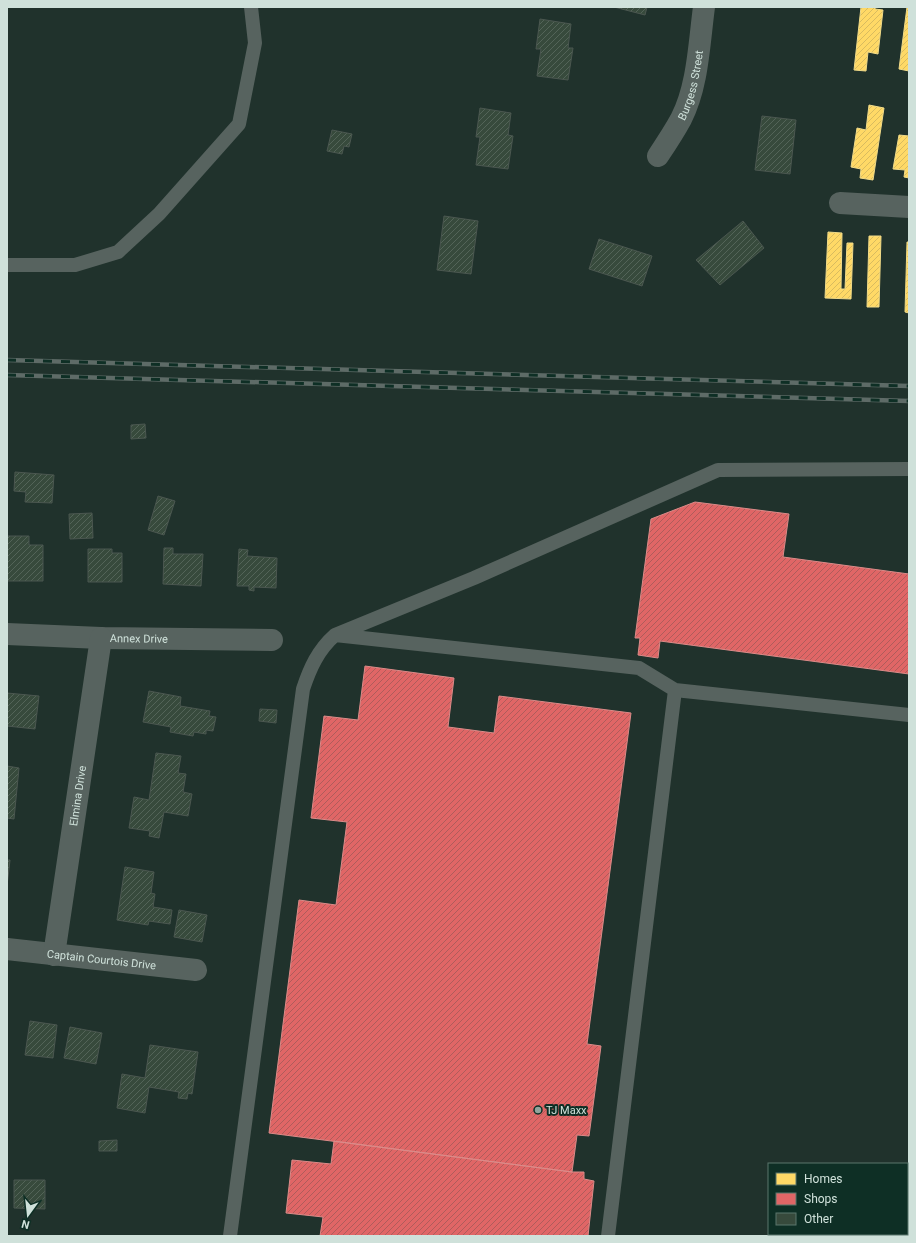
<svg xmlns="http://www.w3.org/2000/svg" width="916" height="1243" font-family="Roboto,sans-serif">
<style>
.homes{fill:url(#homes-hatch);stroke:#f1db89}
.shops{fill:url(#shops-hatch);stroke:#db8b89}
.building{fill:url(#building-hatch);stroke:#4b5750}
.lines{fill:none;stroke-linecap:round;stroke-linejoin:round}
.service{stroke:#57635f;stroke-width:14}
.minor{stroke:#57635f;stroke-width:22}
.rail-casing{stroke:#5e6b67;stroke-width:4.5}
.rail{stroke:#0e2f25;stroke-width:3;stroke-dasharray:9;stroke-linecap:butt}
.poi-dot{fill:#92a49d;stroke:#0e2f25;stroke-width:1.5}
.labels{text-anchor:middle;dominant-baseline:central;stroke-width:4;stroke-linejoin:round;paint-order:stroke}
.street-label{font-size:11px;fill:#cfe1da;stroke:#0e2f25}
.poi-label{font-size:11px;fill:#cfe1da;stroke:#0e2f25;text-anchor:start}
</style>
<defs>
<pattern id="homes-hatch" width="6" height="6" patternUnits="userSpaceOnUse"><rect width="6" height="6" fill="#ffd966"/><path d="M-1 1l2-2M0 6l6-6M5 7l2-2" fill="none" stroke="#d8bb5f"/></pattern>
<pattern id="shops-hatch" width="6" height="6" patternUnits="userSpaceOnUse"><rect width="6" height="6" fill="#e06666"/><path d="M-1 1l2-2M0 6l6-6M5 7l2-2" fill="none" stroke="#af5c5b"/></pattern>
<pattern id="building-hatch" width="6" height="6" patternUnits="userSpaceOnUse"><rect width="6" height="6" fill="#374a3c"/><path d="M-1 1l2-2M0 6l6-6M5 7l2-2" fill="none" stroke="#536458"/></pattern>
</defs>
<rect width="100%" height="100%" fill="#20322c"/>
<path class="homes" d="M861 7H875V9L883 10 878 54 868 52 866 71 854 70Z
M907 7H909V71L899 69Z
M869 105 884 108 873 180 860 178 861 169 851 167 857 128 866 130Z
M899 135 909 136V178L904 177 905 170 893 169Z
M828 232 842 233 841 289H845L847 243H853L851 299 825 298Z
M869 236H881L879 307H867Z
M907 242H909V313L905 312Z"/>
<path class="shops" d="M695 502 789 514 783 557 909 574V674L660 641 658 658 638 655 640 638H635L651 519Z
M365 666 454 678 448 727 494 733 499 696 631 713 587 1044 601 1046 589 1136 577 1135 572 1172 269 1133 299 900 336 905 347 822 311 818 324 716 358 720Z
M334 1141 572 1172H584V1179L594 1181 588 1236H320L323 1217 286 1213 292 1160 331 1164Z"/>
<path class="building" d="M614 7H647L645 15Z
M540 19 571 24 568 48H573L568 80 537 76 541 49H536Z
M480 108 511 113 508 135 513 136 508 169 476 165 480 137H476Z
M762 116 796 120 790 174 755 170Z
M332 130 352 134 349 147 344 146 342 154 327 151Z
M444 216 478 221 471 274 437 270Z
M743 221 764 248 720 285 696 260Z
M599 239 652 256 642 286 589 269Z
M145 424 146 438 131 439V425Z
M15 472 54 475 52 503 25 502 26 492 14 491Z
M158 496 175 501 164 535 148 530Z
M92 513 93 538 70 539 69 514Z
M7 536H29V545H43V581H7Z
M164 548H173V554H203L201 586 163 584Z
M88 549H112V553H122V582H88Z
M239 549 248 550 247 556 277 558 276 588 254 587V591L249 590V586H237Z
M149 691 181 697 180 706 210 711 209 716 216 717 213 731 206 730V734L194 732 193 736 170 732 171 727 143 722Z
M7 693 39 696 35 729 7 726Z
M260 709 277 710 276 723 259 721Z
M156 753 181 756 178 773 186 774 183 792 192 794 188 816 164 812 159 838 149 836 150 831 129 828 134 797 149 800Z
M7 766 19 768 14 819 7 818Z
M7 860H10L7 886Z
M125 867 154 872 151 893 155 894 153 907 172 910 170 924 149 921 148 925 117 920Z
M179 910 207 915 202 942 174 937Z
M30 1021 57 1025 53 1058 25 1055Z
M70 1027 102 1033 96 1064 64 1058Z
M150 1045 198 1052 192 1094 188 1093 187 1099 178 1098 179 1092 149 1087 145 1113 117 1108 122 1074 145 1078Z
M117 1140V1151H99V1141Z
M14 1180H45V1209L14 1208Z"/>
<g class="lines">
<path class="service" d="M7 265H75L118 252 159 214 239 124 255 43 251 7
M675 690 639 668 335 635 474 578 718 470 909 469
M230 1236 303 689C310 668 318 650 335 635
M608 1236 675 690 909 715"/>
<g class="minor">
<path id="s1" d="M658 156C666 144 674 132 681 119 698 86 699 44 704 7"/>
<path d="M840 203 909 207"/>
<path id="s2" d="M7 634 101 638 272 640"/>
<path id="s3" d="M7 949 196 970"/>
<path id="s4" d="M54 955 101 638"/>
</g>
<g class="rail-casing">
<path id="rail" d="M7 360 909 386
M7 375 909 401"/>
</g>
<use href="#rail" class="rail"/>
</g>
<circle class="poi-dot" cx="538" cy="1110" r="4"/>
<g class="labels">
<g class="street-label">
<text stroke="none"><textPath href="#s1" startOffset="79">Burgess Street</textPath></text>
<text stroke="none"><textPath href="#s2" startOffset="132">Annex Drive</textPath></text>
<text stroke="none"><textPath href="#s4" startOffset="161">Elmina Drive</textPath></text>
<text stroke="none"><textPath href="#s3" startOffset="95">Captain Courtois Drive</textPath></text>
</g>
<g class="poi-label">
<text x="546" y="1110">TJ Maxx</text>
</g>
</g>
<rect width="916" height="1243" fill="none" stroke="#cfe1da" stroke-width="16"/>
<rect x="768" y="1163" width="140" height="72" fill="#0e2f25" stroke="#5b766d"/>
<rect x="776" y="1173" width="20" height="12" fill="#ffd966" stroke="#5b766d"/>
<text x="804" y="1183" font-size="12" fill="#cfe1da">Homes</text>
<rect x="776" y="1193" width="20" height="12" fill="#e06666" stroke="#5b766d"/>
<text x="804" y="1203" font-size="12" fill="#cfe1da">Shops</text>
<rect x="776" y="1213" width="20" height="12" fill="#374a3c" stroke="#5b766d"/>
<text x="804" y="1223" font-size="12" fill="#cfe1da">Other</text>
<g transform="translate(28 1215) rotate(195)" stroke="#0e2f25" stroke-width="3" paint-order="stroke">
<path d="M0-3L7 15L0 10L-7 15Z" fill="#cfe1da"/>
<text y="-6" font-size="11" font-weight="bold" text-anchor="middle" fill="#cfe1da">N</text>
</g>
</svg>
